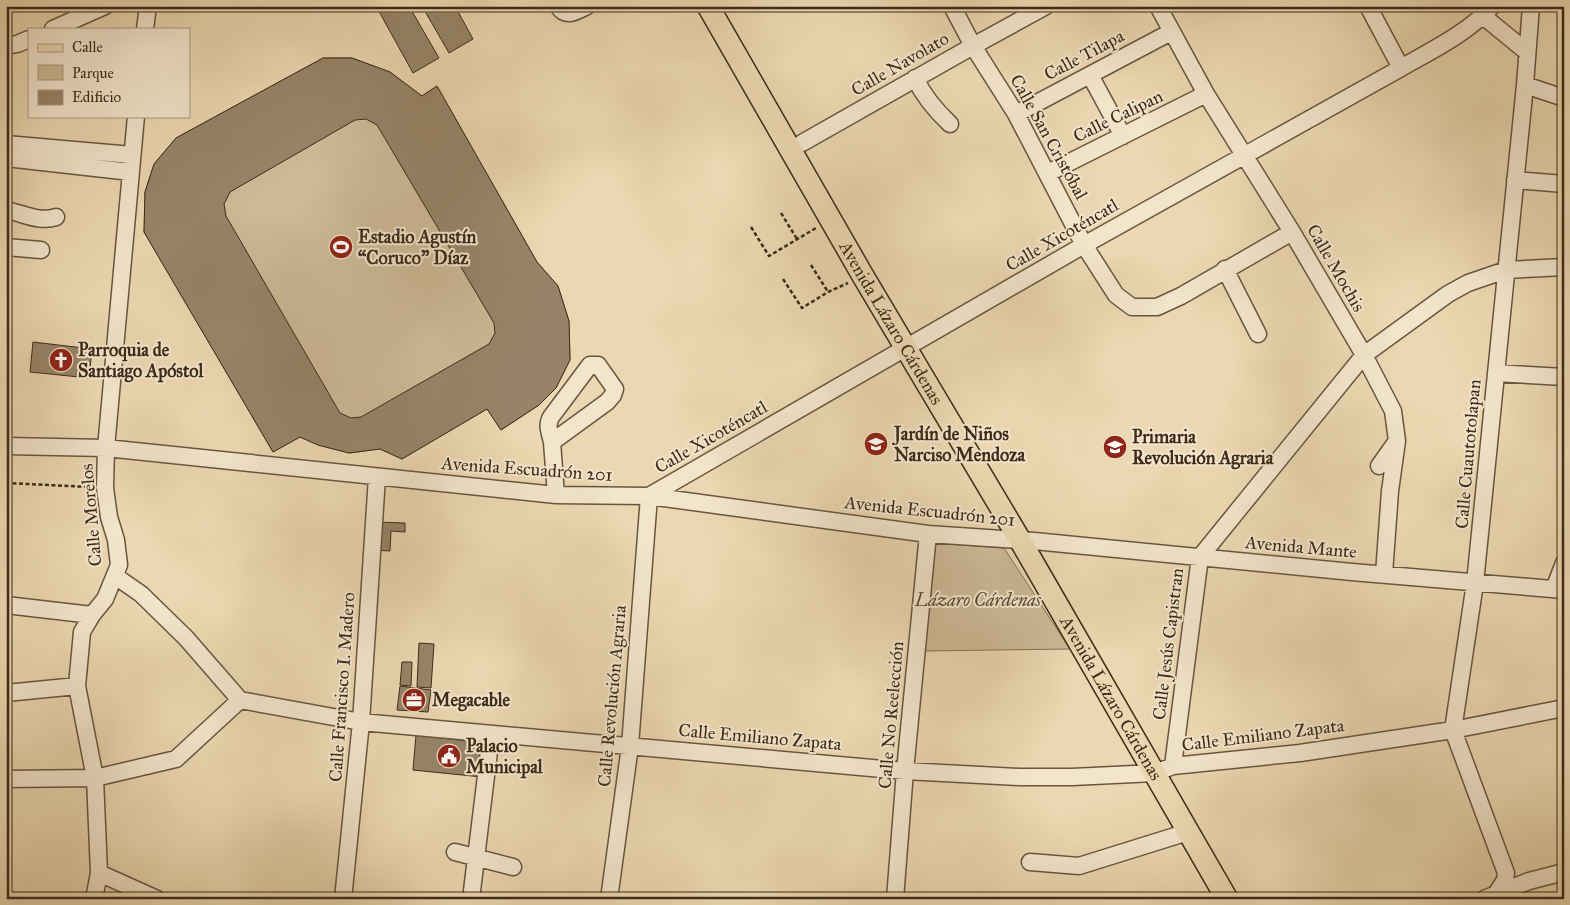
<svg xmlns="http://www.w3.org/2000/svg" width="1570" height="905" font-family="'IM FELL Great Primer',serif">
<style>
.green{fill:#cdba97;stroke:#847258}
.building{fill:#978468;stroke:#3c2b19;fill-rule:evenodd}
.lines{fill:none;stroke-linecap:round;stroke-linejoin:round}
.minor-casing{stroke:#68563f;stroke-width:19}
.major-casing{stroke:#3c2b19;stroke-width:24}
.path{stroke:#3c2b19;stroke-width:2.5;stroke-dasharray:4 2.5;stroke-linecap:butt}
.minor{stroke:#f2e5cc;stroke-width:16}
.major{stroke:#ebd7b1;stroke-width:21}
.labels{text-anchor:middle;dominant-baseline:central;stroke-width:4;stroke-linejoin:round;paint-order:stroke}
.street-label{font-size:18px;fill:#3c2b19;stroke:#f2e5cc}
.poi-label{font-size:18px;font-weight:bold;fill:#3c2b19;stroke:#f2e5cc;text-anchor:start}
.park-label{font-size:18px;font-style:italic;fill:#594832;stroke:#f2e5cc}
</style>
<rect width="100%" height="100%" fill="#ebd7b1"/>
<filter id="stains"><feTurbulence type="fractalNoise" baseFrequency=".004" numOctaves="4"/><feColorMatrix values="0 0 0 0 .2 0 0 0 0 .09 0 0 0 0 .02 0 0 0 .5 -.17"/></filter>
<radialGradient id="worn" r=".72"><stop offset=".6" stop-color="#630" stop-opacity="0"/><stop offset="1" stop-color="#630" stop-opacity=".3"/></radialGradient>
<path class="green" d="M323 58H352L390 72 422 96 437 86 537 262 558 286 569 321 570 360 556 388 539 405 501 430 487 409 402 459 380 449 349 453 318 445 300 437 273 452 144 232 145 192 154 164 176 138Z
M935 543 1004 548 1070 649 923 651Z"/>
<path class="building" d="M376 6H409L439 58 413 73Z
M422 6H455L473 39 449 53Z
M323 58H352L390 72 422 96 437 86 537 262 558 286 569 321 570 360 556 388 539 405 501 430 487 409 402 459 380 449 349 453 318 445 300 437 273 452 144 232 145 192 154 164 176 138ZM366 119 377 125 494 323 495 333 489 344 361 417 351 418 340 413 226 216 224 204 230 192 355 120Z
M33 342 92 349 89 378 30 372Z
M376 522 405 523V532L391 531 390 551 374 550Z
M419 643 434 644 431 688 417 687Z
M402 662H412L411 686 400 685Z
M400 686 431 690 428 712 397 710Z
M416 735 486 743 482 777 413 770Z"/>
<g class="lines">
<g class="minor-casing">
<path id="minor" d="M558 6C566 19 577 11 587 6
M952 6 973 46 1016 114 1084 245 1116 295 1132 307H1157L1181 296 1292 232
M1158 6 1206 94 1292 232 1364 355 1393 411 1397 441 1390 491 1384 574
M1368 6 1401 68
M1479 8 1483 16 1527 52
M53 29 105 6
M145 29 148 6
M6 46 17 44 29 39
M1090 75 1123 136
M915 78C924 97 935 110 950 124
M1525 85 1564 98
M1016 114 1171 32
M802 143 973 46 1046 6
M6 144 132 155
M6 158 131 172
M1048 173 1206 94
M1515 180 1564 184
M6 210C22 213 40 223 56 217
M6 247 41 250
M1225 269 1258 334
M1496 373 1564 377
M552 442C550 433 546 425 551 417L590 365H598L615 389 613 395 607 402 552 442 556 495
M6 446 106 448 556 495 649 496 928 534 1034 541 1352 572 1564 590
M1379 466 1396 442
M115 576 141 594 186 638 240 700 361 722 905 771 1020 777H1072L1155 773 1173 766 1300 753 1453 730 1564 708
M1554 589 1564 563
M6 605 92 615
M6 693 77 686
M1173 766 1200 557 1364 355 1448 294 1468 283 1506 270 1564 267
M6 779 95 778 176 759 240 700
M455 852 513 867
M1030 862 1079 866 1188 832
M99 873 157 899
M1496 894 1505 880 1506 873 1453 730 1475 583 1525 85 1531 6
M94 899 99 873 95 778 77 686 82 632 92 615 105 599 119 565 116 540 109 517 105 488 106 448 136 116
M343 899 361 722 377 477
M471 899 491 735
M609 899 630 746 649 496 1084 245 1401 68C1432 50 1468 33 1492 6
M895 899 905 771 928 534
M1484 899 1529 881 1564 872"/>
</g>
<g class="major-casing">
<g id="major">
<path id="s1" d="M708 6 863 276 1020 540 1227 899"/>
</g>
</g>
<path class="path" d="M781 213 797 239
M751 227 769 256 816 228
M811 265 828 292
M783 279 802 308 828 292 848 283
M6 483 90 487"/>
<use href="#minor" class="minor"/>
<use href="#major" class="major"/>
</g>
<defs>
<g id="stadium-disc" transform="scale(1.25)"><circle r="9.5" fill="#8f2418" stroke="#f2e5cc"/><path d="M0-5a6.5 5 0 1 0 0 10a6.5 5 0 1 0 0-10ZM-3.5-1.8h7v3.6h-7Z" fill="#fff"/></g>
<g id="church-disc" transform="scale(1.25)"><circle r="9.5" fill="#8f2418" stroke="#f2e5cc"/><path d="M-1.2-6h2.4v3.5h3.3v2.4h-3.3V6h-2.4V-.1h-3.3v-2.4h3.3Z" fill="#fff"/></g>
<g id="school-disc" transform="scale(1.25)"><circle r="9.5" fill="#8f2418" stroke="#f2e5cc"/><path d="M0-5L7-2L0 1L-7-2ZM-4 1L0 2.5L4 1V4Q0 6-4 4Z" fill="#fff"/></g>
<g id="office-disc" transform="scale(1.25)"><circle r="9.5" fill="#8f2418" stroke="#f2e5cc"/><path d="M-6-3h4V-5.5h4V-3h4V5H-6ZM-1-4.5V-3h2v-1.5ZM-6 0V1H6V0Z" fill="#fff"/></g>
<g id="civic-disc" transform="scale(1.25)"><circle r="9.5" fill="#8f2418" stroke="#f2e5cc"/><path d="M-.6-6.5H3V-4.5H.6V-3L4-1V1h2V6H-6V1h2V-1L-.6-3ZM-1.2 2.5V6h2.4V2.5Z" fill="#fff"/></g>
</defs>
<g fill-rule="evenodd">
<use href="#stadium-disc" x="341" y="247"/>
<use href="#church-disc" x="61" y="360"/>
<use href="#school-disc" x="876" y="444"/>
<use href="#school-disc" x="1115" y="447"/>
<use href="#office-disc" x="414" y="700"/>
<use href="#civic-disc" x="449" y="756"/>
</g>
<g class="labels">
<g class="street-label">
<text transform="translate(1084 55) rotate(-28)">Calle Tilapa</text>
<text transform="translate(900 64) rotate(-30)">Calle Navolato</text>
<text transform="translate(1118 116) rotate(-26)">Calle Calipan</text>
<text transform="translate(1049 137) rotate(61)">Calle San Cristóbal</text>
<text transform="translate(1062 235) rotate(-30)">Calle Xicoténcatl</text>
<text transform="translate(1336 268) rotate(60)">Calle Mochis</text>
<text stroke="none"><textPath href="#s1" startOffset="366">Avenida Lázaro Cárdenas</textPath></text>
<text transform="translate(711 437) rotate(-30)">Calle Xicoténcatl</text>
<text transform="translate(1468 454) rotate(-85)">Calle Cuautotolapan</text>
<text transform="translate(527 469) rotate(4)">Avenida Escuadrón 201</text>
<text transform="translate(930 511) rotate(6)">Avenida Escuadrón 201</text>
<text transform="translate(91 515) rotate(-95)">Calle Morelos</text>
<text transform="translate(1301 547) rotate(5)">Avenida Mante</text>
<text transform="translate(1168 644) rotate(-83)">Calle Jesús Capistran</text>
<text transform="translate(342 687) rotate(-86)">Calle Francisco I. Madero</text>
<text transform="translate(612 696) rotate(-85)">Calle Revolución Agraria</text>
<text stroke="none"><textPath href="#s1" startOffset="801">Avenida Lázaro Cárdenas</textPath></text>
<text transform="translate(891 715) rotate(-85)">Calle No Reelección</text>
<text transform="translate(1263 735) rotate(-7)">Calle Emiliano Zapata</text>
<text transform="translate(760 737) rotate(5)">Calle Emiliano Zapata</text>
</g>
<g class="poi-label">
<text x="358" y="237">Estadio Agustín<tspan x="358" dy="21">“Coruco” Díaz</tspan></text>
<text x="78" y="350">Parroquia de<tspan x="78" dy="21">Santiago Apóstol</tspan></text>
<text x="894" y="434">Jardín de Niños<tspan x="894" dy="21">Narciso Mendoza</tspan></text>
<text x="1132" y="437">Primaria<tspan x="1132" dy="21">Revolución Agraria</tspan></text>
<text x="432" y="700">Megacable</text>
<text x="466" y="746">Palacio<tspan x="466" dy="21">Municipal</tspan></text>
</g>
<g class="park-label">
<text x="978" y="600">Lázaro Cárdenas</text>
</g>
</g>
<rect width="1570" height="905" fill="none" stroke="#ebd7b1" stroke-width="25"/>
<rect x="8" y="8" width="1555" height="890" fill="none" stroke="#3c2b19" stroke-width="2.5"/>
<rect x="12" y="12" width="1545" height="880" fill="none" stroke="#3c2b19"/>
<rect x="28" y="28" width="162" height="90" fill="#f2e5cc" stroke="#a99b84"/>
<rect x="38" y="44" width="25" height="8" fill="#ebd7b1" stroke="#a99b84"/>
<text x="72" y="52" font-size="15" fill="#3c2b19">Calle</text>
<rect x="38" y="65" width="25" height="15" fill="#cdba97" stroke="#a99b84"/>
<text x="72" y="78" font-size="15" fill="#3c2b19">Parque</text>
<rect x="38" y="90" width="25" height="15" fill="#978468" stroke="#a99b84"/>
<text x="72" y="102" font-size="15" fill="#3c2b19">Edificio</text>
<rect width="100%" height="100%" filter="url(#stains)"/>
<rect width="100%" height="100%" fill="url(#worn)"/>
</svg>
